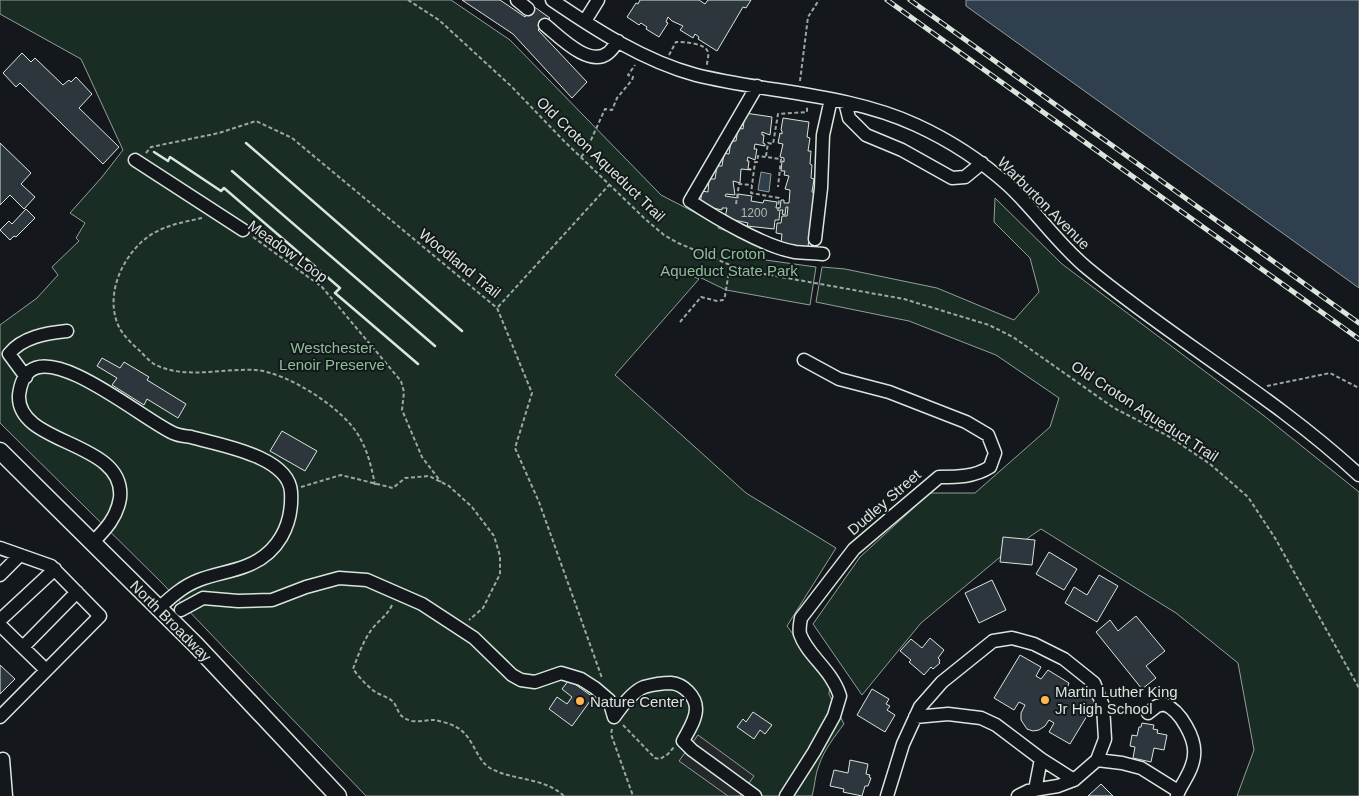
<svg xmlns="http://www.w3.org/2000/svg" width="1359" height="796" font-family="Helvetica,sans-serif">
<style>
.green{fill:#1a2d24;stroke:#939e99}
.parking{fill:#24282b;stroke:#939e99}
.water{fill:#2f3f4d;stroke:#939e99}
.building{fill:#2c363c;stroke:#d8e6dc}
.lines{fill:none;stroke-linecap:round;stroke-linejoin:round}
.minor-tunnel{stroke:#313739;stroke-width:12;stroke-dasharray:12 6;stroke-linecap:butt}
.minor-casing{stroke:#d8e6dc;stroke-width:15}
.major-casing{stroke:#d8e6dc;stroke-width:19}
.path{stroke:#9da8a2;stroke-width:2;stroke-dasharray:4 2.5;stroke-linecap:butt}
.minor{stroke:#14181c;stroke-width:12}
.major{stroke:#14181c;stroke-width:16}
.rail-casing{stroke:#d8e6dc;stroke-width:5}
.rail{stroke:#14181c;stroke-width:3;stroke-dasharray:9;stroke-linecap:butt}
.wall{stroke:#d8e6dc;stroke-width:2.5}
.poi-dot{fill:#ffb74d;stroke:#14181c;stroke-width:2}
.labels{text-anchor:middle;dominant-baseline:central;stroke-width:4;stroke-linejoin:round;paint-order:stroke}
.number-label{font-size:12px;fill:#adbab4}
.street-label{font-size:15px;fill:#d8e6dc;stroke:#14181c}
.park-label{font-size:15px;fill:#8ac095;stroke:#14181c}
.poi-label{font-size:15px;fill:#d8e6dc;stroke:#14181c;text-anchor:start}
</style>
<rect width="100%" height="100%" fill="#14181c"/>
<path class="green" d="M0 0H451L510 40 661 195 719 225 718 228 761 243 758 259 816 267 810 305 726 290 689 272 688 274 699 279 615 375 746 493 836 548 787 626 830 684 829 694 844 724C835 736 824 750 819 765 815 774 815 786 812 796H366L161 582 0 423V325L37 298 58 275 52 267 79 241 76 238 85 223 70 213 102 177 123 150 81 59 0 14Z
M995 198 1062 264 1263 415 1359 492V796H1237L1254 750 1238 663 1176 613 1041 529 999 558 921 623 862 695 813 624 860 557 930 493H975L1050 427 1059 398 996 355 909 321 816 302 822 267 845 269 937 288 1014 320 1039 292 1030 258 994 222Z"/>
<path class="parking" d="M698 735 754 776 740 796H728L679 761Z"/>
<path class="water" d="M966 0H1359V288L966 6Z
M761 172 771 174 769 192 758 190Z"/>
<path class="building" d="M462 0H500L525 17 533 6 550 18 538 30 587 82 572 98 513 34Z
M640 0H699L705 4 708 0H751L746 8 743 7 717 51 698 39 699 37 695 34 693 38 680 30 683 26 672 21 668 17 666 22 668 23 659 37 646 29 647 27 641 23 639 25 627 17 636 3 638 4Z
M22 53 31 62 35 58 63 85 69 80 71 82 76 77 92 94 79 108 119 147 103 164 20 83 16 87 3 73Z
M745 113 772 117 770 135 762 132V135H764L763 143 765 144V146L755 144 754 149H757L755 160 748 157 747 161H749L748 169H751V170L741 169 740 183 733 181 735 195 726 194 725 196 738 198V194L752 196 751 201 763 203 764 200 777 202 776 208H780L781 200H784V203H789L790 190 785 189 789 176 784 175 785 171H781L782 161 784 162V158L780 157 783 144 778 143 780 133 782 134V131L781 130 783 118 809 122 807 137 810 138 808 151H811L810 164 812 165 811 178 814 179 812 192 814 193 808 247 793 245V247L781 243 782 234 776 233 777 223H781L782 216H787L788 207H786L785 215 782 214 783 210H780L779 220H775L774 229 747 226 748 223 725 218 727 208H722V210L700 205 702 191 708 192 709 179H715L717 166H722L724 153 729 154 731 141H736L738 128 743 129Z
M0 143 31 173 21 184 35 197 24 209 10 195 0 205Z
M26 209 35 218 16 237 14 236 10 240 0 230 9 221 12 224Z
M102 358 120 368 124 362 149 377 147 380 186 404 178 418 147 399 144 405 112 385 117 378 97 366Z
M282 431 317 451 305 471 270 451Z
M1003 537 1035 540 1032 565 1000 562Z
M1049 552 1077 569 1064 590 1036 574Z
M1099 575 1118 586 1097 622 1065 603 1074 587 1087 595Z
M992 580 1006 610 979 623 965 593Z
M1136 616 1165 651 1146 666 1156 678 1142 689 1096 632 1110 620 1118 631Z
M930 638 944 650 938 658 940 660 939 662 940 663 933 669 931 667 924 675 909 662 911 660 900 651 911 639 922 648Z
M1020 655 1041 667 1036 676 1041 679 1048 670 1069 683 1065 694 1070 696 1075 689 1096 701 1070 744 1049 732 1054 723 1049 720 1045 726 1039 730 1033 731 1027 729 1021 720V713L1025 705 1019 702 1014 710 994 698Z
M0 665 15 679 0 694Z
M569 680 593 697 572 726 549 709 557 697 567 704 572 697 562 689Z
M872 689 889 699 886 704 890 706 887 710 895 715 885 732 857 715Z
M753 712 772 725 765 734 760 730 754 739 737 727 743 719 746 722Z
M1142 723 1154 725 1153 729 1158 730 1157 733 1167 735 1164 750 1154 748 1151 762 1133 758 1135 747 1130 746 1132 735 1137 736 1139 727H1141Z
M850 760 868 764 866 774 870 775 869 777 871 778 868 786H865L862 796 843 792 844 789 830 786 834 770 848 773Z
M1101 784 1113 796H1088Z"/>
<g class="lines">
<path class="minor-tunnel" d="M528 9 545 25"/>
<g class="minor-casing">
<path id="minor" d="M517 0 528 9
M552 0C596 30 644 61 696 75 769 93 846 93 916 125 951 141 979 159 1008 185 1036 211 1058 244 1087 268 1175 341 1275 397 1359 475
M585 21 598 0
M545 25C559 36 589 68 608 53 612 50 615 45 618 41
M757 86 690 201C716 218 765 247 795 252 804 253 814 253 823 254
M845 102 849 118 866 135 902 150 952 178 965 177 982 163
M135 160 243 230
M815 239 821 188 823 135 831 99
M26 377 9 354C22 337 47 333 67 331
M93 542C106 529 117 517 120 498 126 440 16 446 19 395 20 387 23 376 30 371 59 348 144 420 173 433 179 436 185 436 191 437 219 445 289 456 291 492 293 525 278 554 246 566 231 572 214 574 199 580 183 586 171 597 159 608
M0 548 51 566 100 616 0 717
M0 575 20 555
M181 610 203 598 238 601 272 600 306 587 339 578 367 580 422 604 474 638 512 675 521 680 535 682 561 673 581 679 595 688 609 700 614 717
M0 620 55 569
M0 625 46 670
M23 647 77 592
M1148 713 1157 706 1164 704C1174 708 1181 717 1186 726 1197 745 1197 759 1186 778 1183 784 1179 789 1177 796
M614 717C621 707 633 691 644 687 651 685 664 683 671 683 683 684 696 696 696 709 696 720 688 731 683 741L692 750 755 796
M915 717 948 714 981 718 996 725 1041 759 1074 780
M3 759 6 796
M1097 760 1122 763 1141 768 1178 791
M1035 790 1041 759
M786 796 814 752 834 716 840 696C832 670 807 655 800 634 799 629 800 623 801 618L854 549 939 477C958 477 974 477 990 467L995 453 988 435 966 422 889 392 839 379 804 360
M887 796 903 744 920 707 942 682 993 641 1012 638 1034 644 1064 659 1094 683 1103 706 1105 739 1097 760 1074 780 1058 786 1028 791 1018 796"/>
</g>
<g class="major-casing">
<path id="major" d="M0 451 196 645 338 796"/>
</g>
<path class="path" d="M408 0 439 20 511 86 564 141 644 218 664 235 678 243 742 270 904 299 989 325 1013 337 1114 408 1170 437 1210 464 1248 497 1275 538 1359 688
M669 55 676 42C684 42 705 43 708 52 709 56 707 61 707 65
M800 81 808 17 819 0
M146 153 151 147 219 133 256 121 292 138 497 308 532 393 515 448 539 502 602 678
M766 156 768 143 773 144 778 114 807 112V107
M581 157 586 151 605 109 612 110 617 98 632 80 633 77 628 75 635 65
M736 204 739 184 752 185
M778 211 779 198 751 193 755 162H757L758 156 781 159 778 187
M202 218C184 222 165 225 149 236 122 255 103 297 120 329 125 337 133 345 140 351 144 355 149 361 154 364 184 380 223 368 255 370 287 372 345 409 360 438 368 452 372 469 375 485
M253 237 322 287 401 381 404 392 402 410 422 457 441 482
M498 307 609 185
M680 322 701 297 717 301 723 300 725 296 730 265
M1267 386 1330 373 1359 388
M301 487 341 475 393 488 405 478 429 476 449 486 472 507 494 536 500 556V574L483 608 469 620
M392 605C387 616 379 620 372 629 363 641 358 656 353 669 359 677 366 685 374 691 379 695 386 696 391 700 400 707 395 717 412 721 419 722 427 720 434 720 441 721 451 724 456 727 474 736 475 759 490 768 513 781 544 777 564 796
M623 725 655 758 660 759 668 754 674 747
M612 729 611 734 633 796"/>
<use href="#minor" class="minor"/>
<use href="#major" class="major"/>
<g class="rail-casing">
<path id="rail" d="M887 0 1359 339
M910 0 1359 323"/>
</g>
<use href="#rail" class="rail"/>
<path class="wall" d="M246 143 462 331
M154 152 168 161 170 157 221 191 224 188 340 288 335 293 418 364
M232 171 435 346"/>
</g>
<g class="poi-dot">
<circle cx="1045" cy="700" r="5"/>
<circle cx="580" cy="701" r="5"/>
</g>
<g class="labels">
<g class="number-label">
<text x="754" y="213">1200</text>
</g>
<g class="street-label">
<text transform="translate(601 159) rotate(44)">Old Croton Aqueduct Trail</text>
<text transform="translate(1044 203) rotate(45)">Warburton Avenue</text>
<text transform="translate(288 251) rotate(36)">Meadow Loop</text>
<text transform="translate(460 263) rotate(39)">Woodland Trail</text>
<text transform="translate(1145 411) rotate(33)">Old Croton Aqueduct Trail</text>
<text transform="translate(884 502) rotate(-41)">Dudley Street</text>
<text transform="translate(171 621) rotate(45)">North Broadway</text>
</g>
<g class="park-label">
<text x="729" y="253">Old Croton<tspan x="729" dy="17">Aqueduct State Park</tspan></text>
<text x="332" y="347">Westchester<tspan x="332" dy="17">Lenoir Preserve</tspan></text>
</g>
<g class="poi-label">
<text x="1055" y="691">Martin Luther King<tspan x="1055" dy="17">Jr High School</tspan></text>
<text x="590" y="701">Nature Center</text>
</g>
</g>
</svg>
